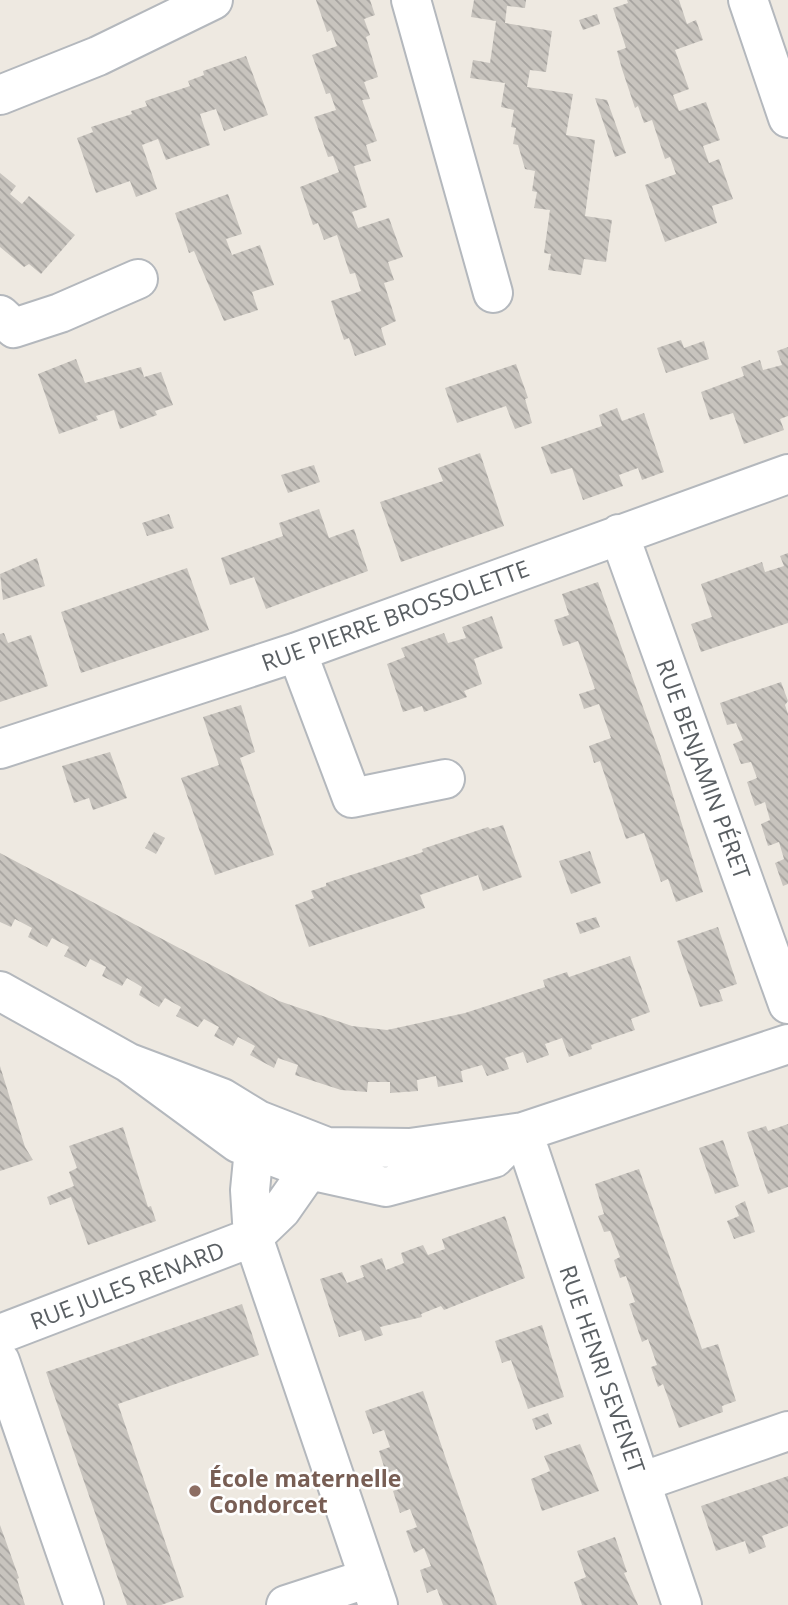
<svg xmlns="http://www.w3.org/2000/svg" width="788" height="1605" font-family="'Open Sans',sans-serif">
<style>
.building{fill:url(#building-back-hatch)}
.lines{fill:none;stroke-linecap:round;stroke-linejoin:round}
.minor-casing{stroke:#b4b8bd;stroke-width:42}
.minor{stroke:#fff;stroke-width:38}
.education-dot{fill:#8d6e63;stroke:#fff;stroke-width:2.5}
.labels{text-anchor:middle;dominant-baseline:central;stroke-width:5;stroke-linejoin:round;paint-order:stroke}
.street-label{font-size:23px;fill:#5a5f63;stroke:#fff}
.education-label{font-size:23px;font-weight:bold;fill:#785e54;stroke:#fff;text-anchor:start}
</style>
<defs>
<pattern id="building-back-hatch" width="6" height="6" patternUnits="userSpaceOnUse" patternTransform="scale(1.75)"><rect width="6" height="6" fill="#c8c4be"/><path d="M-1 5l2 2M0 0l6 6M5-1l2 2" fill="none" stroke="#a5a29e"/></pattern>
</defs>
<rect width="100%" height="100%" fill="#eee9e1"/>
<path class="building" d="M316 0H370L375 15 364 19 370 35 366 37 378 77 364 82 370 99 362 100 377 141 366 145 371 161 354 166 367 207 352 212 358 228 389 218 403 257 388 262 394 280 384 283 396 321 381 328 386 345 355 356 349 338 344 340 331 301 361 291 355 273 350 274 337 235 324 240 318 223 313 225 300 187 339 172 333 156 328 157 314 117 336 110 330 93 326 94 312 55 337 46 331 30 327 32Z
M474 0H526L525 8 507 6 505 23 552 31 546 72 530 70 527 87 573 94 566 135 595 140 585 216 612 220 606 262 584 259 581 275 548 270 551 254 544 253 550 210 534 208 537 192 532 191 535 171 525 169 518 145 513 144 516 128 511 127 514 110 501 107 505 83 470 78 473 60 490 63 496 21 471 17Z
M627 0H679L687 24 696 20 703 40 675 50 689 89 673 95 679 111 706 102 720 140 703 146 709 163 719 159 733 199 712 206 717 223 665 242 645 185 676 174 670 157 665 159 652 120 644 123 638 106 635 108 622 69 617 51 626 48 613 8 628 3Z
M597 14 600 24 583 30 579 20Z
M246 56 268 115 224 131 216 109 200 114 210 145 166 160 158 139 142 145 157 189 136 197 130 181 96 193 77 138 93 132 91 127 132 114 131 111 147 106 145 101 190 86 188 81 204 75 203 71Z
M595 98 607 100 626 153 615 157Z
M0 173 16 186 10 194 22 204 29 196 75 235 41 274 29 264 24 267 0 247Z
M228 194 242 234 226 239 232 255 260 245 274 285 252 292 258 310 224 321 194 251 189 253 175 213Z
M681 340 684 348 704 341 709 359 666 373 657 348Z
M788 347V416L780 419 784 430 744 444 733 413 710 420 701 392 744 376 741 367 760 360 763 370 782 365 777 351Z
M76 359 85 383 141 367 144 377 161 372 173 405 155 411 157 415 120 429 114 410 96 416 98 420 59 434 38 374Z
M516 364 526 392 528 398 525 399 532 423 515 429 506 406 457 423 445 388Z
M617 408 622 421 644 413 664 472 642 480 638 468 619 475 623 486 583 500 572 468 551 474 541 447 602 426 599 415Z
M480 453 504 526 401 562 380 502 443 481 438 468Z
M314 465 320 482 288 493 281 475Z
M319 509 329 538 354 529 368 571 266 609 254 577 230 585 221 558 283 536 279 523Z
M169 514 174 528 147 536 142 523Z
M788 553V623L701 652 691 624 712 617 701 584 762 562 765 572 784 566 780 556Z
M37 558 45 586 3 600 0 574Z
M187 568 209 630 81 673 61 612Z
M598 582 661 757 703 892 676 902 668 879 661 882 644 833 626 839 600 761 594 763 589 746 611 738 599 704 584 709 579 694 595 689 578 641 563 646 554 620 569 615 562 594Z
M492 616 503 648 474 659 482 684 464 691 467 697 424 712 422 706 403 712 387 664 405 657 401 648 444 633 448 643 466 638 462 627Z
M4 633 8 643 31 635 48 686 0 702V634Z
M781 682 788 701 785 705 788 714V884L783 886 775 863 784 859 779 842 768 846 761 824 770 820 765 802 755 806 747 782 757 778 751 762 741 764 733 744 743 740 736 723 727 725 720 703Z
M241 705 255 752 240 758 274 855 215 875 181 778 219 765 203 717Z
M110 752 127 798 93 810 89 798 74 803 62 766Z
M503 825 522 877 483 891 478 875 420 895 425 908 309 947 295 905 314 898 311 891 326 886V883L423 852 422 849 488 827 490 829Z
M154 832 165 838 156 854 145 848Z
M590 851 601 883 571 894 559 861Z
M0 853 279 1001 352 1026 387 1030 465 1013 545 987 543 980 567 972 569 977 630 956 650 1012 631 1019 635 1030 591 1045 592 1049 569 1057 562 1038 545 1044 549 1055 527 1063 523 1052 505 1058 509 1069 487 1076 482 1065 461 1071 463 1082 438 1087 436 1076 417 1080 418 1091 390 1093V1082H368L367 1092 341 1090 295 1075 298 1065 278 1058 274 1068 250 1055 255 1046 238 1037 233 1046 214 1036 219 1027 204 1019 198 1027 176 1016 181 1007 165 998 159 1007 139 995 142 987 127 978 122 986 102 976 106 967 90 959 86 967 64 956 69 947 52 938 47 947 28 937 32 928 15 919 11 927 0 922Z
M596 917 600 927 580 934 576 923Z
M718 927 737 984 719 990 723 1001 700 1007 677 941Z
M0 1066 25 1147 33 1160 0 1171Z
M788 1124V1187L768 1194 747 1132 766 1126 768 1131Z
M123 1127 148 1207 151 1206 156 1221 88 1245 71 1197 50 1205 47 1197 74 1186 69 1172 77 1168 69 1146Z
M723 1140 739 1186 715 1194 699 1148Z
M639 1169 702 1349 718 1344 736 1401 722 1406 723 1412 679 1428 663 1384 658 1387 651 1367 657 1365 648 1339 642 1342 629 1304 635 1302 626 1276 620 1278 614 1260 620 1257 610 1231 604 1232 598 1216 604 1214 595 1184Z
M745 1201 755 1232 734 1239 727 1221 739 1216 735 1206Z
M505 1216 525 1278 444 1310 441 1306 421 1314 422 1317 380 1327 383 1335 365 1341 361 1330 339 1337 320 1279 342 1272 347 1283 364 1277 360 1266 382 1258 386 1270 404 1263 401 1253 423 1245 428 1255 445 1249 442 1239Z
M242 1304 259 1355 118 1404 184 1597 161 1605H127L46 1372Z
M542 1325 564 1397 528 1409 511 1360 502 1363 495 1341Z
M423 1391 450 1471 497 1605H443L437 1589 427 1593 420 1570 431 1566 424 1548 414 1553 406 1531 417 1527 410 1509 400 1513 393 1491 404 1487 397 1469 386 1473 379 1451 390 1447 384 1430 373 1434 365 1411Z
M548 1413 552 1424 536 1430 532 1419Z
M580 1444 599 1491 542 1511 531 1479 550 1471 544 1456Z
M788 1476V1526L762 1536 766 1547 749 1554 745 1541 716 1551 701 1506Z
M0 1525 19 1578 17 1579 25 1605H0Z
M615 1537 627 1572 624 1573 638 1605H582L574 1582 586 1577 577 1551Z"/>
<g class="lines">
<g class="minor-casing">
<path id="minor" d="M411 0 493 293
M748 0 788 118
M0 95 98 56 213 0
M0 315 14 328 60 313 138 279
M619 534 788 1004
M297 652 352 798 445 779
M0 749 297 652 788 474
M0 991 129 1063 238 1143 309 1170 386 1187 494 1158 500 1152
M129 1063 222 1098 258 1120 327 1147 410 1148 523 1132 788 1044
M523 1132 682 1605
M296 1135 309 1170 281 1210 253 1237 250 1190 254 1149Z
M0 1334 253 1237 378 1605
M0 1361 84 1605
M641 1482 788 1431
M286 1605 369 1578"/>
</g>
<use href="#minor" class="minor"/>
</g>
<circle class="education-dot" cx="195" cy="1491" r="7"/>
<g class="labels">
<g class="street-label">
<text transform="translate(395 615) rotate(-20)">RUE PIERRE BROSSOLETTE</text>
<text transform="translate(704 769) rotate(70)">RUE BENJAMIN PÉRET</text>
<text transform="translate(127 1285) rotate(-21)">RUE JULES RENARD</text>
<text transform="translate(603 1369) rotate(71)">RUE HENRI SEVENET</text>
</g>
<g class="education-label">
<text x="209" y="1478">École maternelle<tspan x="209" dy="26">Condorcet</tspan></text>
</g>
</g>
</svg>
